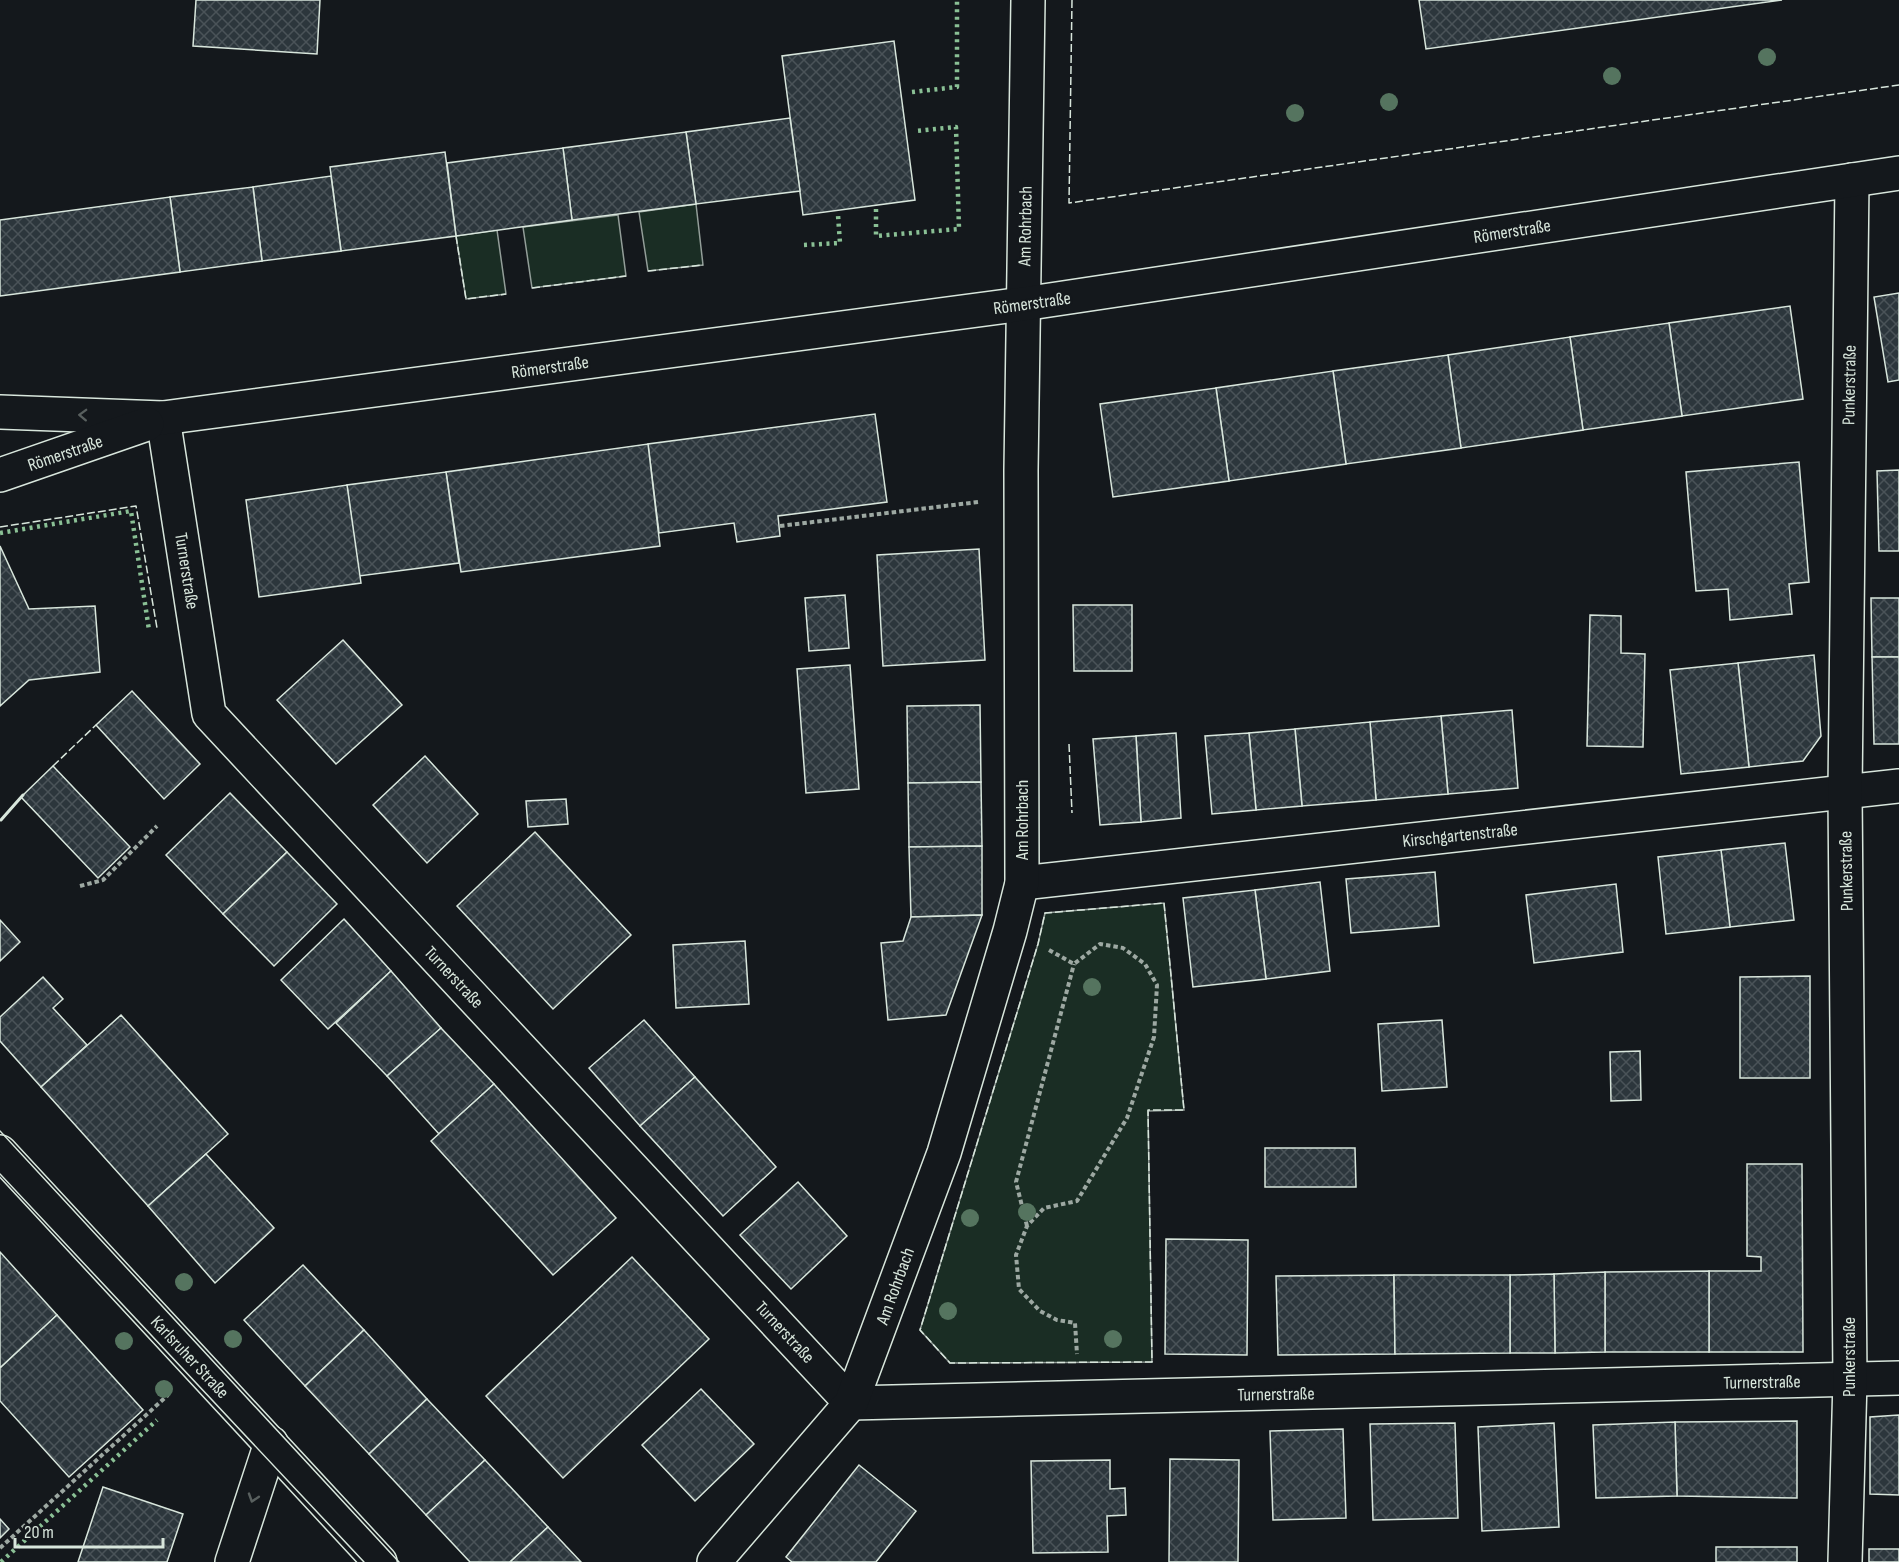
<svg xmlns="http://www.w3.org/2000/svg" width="1899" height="1562" viewBox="0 0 1899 1562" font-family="'Sofia Sans Condensed',sans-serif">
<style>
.green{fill:#1a2d24;stroke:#939e99;stroke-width:1.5}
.building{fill:url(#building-cross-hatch);stroke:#d8e6dc;stroke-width:1.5}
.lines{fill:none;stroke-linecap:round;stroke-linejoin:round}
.minor-casing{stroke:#d8e6dc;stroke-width:36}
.secondary-casing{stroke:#d8e6dc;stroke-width:36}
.primary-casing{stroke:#d8e6dc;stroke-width:36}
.path{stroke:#9da8a2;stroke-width:4;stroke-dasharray:4.5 3;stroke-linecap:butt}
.minor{stroke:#14181c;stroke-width:33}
.secondary{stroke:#14181c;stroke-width:33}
.primary{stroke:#14181c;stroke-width:33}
.tram{stroke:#d8e6dc;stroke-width:1.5}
.hedge{stroke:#8ac095;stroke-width:4.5;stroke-dasharray:3 4.5;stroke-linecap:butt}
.fence{stroke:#d8e6dc;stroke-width:1.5;stroke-dasharray:8 3;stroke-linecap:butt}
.wall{stroke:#d8e6dc;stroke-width:3}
.tree{fill:#55745f}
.oneway{stroke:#59605f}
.labels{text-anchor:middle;stroke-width:4.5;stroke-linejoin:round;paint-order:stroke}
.street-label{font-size:18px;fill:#d8e6dc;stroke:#14181c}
</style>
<defs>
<pattern id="building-cross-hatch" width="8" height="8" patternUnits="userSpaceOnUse" patternTransform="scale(1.5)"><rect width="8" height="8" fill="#2c363c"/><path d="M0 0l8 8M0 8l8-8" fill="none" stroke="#4a5358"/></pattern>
</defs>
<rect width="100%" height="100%" fill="#14181c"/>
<g class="green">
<polygon points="696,204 703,265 648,271 639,212"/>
<polygon points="618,215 626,276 532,288 523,227"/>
<polygon points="497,230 506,294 466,299 456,236"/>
<polygon points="1164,903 1184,1110 1148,1111 1152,1362 950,1363 920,1330 1038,944 1045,913"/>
</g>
<g class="building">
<polygon points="196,0 320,0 317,54 193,46"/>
<polygon points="1419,0 1782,0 1426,49"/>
<polygon points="894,41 915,200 803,215 782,56"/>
<polygon points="790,118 800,191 696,204 686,132"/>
<polygon points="686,132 696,204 572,220 563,148"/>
<polygon points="563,148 572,220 456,236 447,163"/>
<polygon points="445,152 456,236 341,251 330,167"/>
<polygon points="331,176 341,251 262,261 253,187"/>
<polygon points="253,187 262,261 180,272 170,197"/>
<polygon points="170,197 180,272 0,296 0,220"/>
<polygon points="1899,293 1899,380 1888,382 1874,297"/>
<polygon points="1790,306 1803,399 1682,416 1669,323"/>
<polygon points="1669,323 1682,416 1583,430 1570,337"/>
<polygon points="1570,337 1583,430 1461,448 1448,355"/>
<polygon points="1448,355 1461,448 1346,464 1333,371"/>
<polygon points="1333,371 1346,464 1229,481 1216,388"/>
<polygon points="1216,388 1229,481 1113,497 1100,404"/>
<polygon points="875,414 887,502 778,516 780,536 737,542 734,523 659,533 648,444"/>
<polygon points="648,444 660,546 461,572 446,472"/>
<polygon points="1799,462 1809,582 1789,584 1792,614 1730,620 1728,589 1696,591 1686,472"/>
<polygon points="1899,470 1899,551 1879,551 1877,471"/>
<polygon points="446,472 459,563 359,576 347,485"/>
<polygon points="347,485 361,583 259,597 246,500"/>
<polygon points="0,546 29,609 95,606 100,672 29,680 0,706"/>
<polygon points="979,549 985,660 883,666 877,555"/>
<polygon points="845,595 849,648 809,651 805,598"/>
<polygon points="1871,598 1899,598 1899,657 1872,657"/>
<polygon points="1073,605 1132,605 1132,671 1074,671"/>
<polygon points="1590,615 1621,616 1621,653 1645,654 1643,747 1587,746"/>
<polygon points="343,640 402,705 336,764 277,700"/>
<polygon points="1814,655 1821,736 1803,761 1749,767 1738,663"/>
<polygon points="1872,657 1899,657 1899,744 1874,744"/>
<polygon points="1738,663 1749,767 1681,774 1670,670"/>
<polygon points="850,665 859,789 806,793 797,669"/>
<polygon points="132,691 200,764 164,799 96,725"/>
<polygon points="980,705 981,782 908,783 907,706"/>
<polygon points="1512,710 1518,788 1448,794 1441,716"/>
<polygon points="1441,716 1448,794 1376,800 1370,722"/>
<polygon points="1370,722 1376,800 1302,806 1295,729"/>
<polygon points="1295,729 1302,806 1256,810 1249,733"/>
<polygon points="1176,733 1181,818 1141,822 1136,736"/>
<polygon points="1249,733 1256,810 1212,814 1205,736"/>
<polygon points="1136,736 1141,822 1100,825 1093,739"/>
<polygon points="425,756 478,814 427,863 373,805"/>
<polygon points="53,766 130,847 98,878 21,797"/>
<polygon points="981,782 982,846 909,847 908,783"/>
<polygon points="230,793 287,852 223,914 166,855"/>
<polygon points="566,799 568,824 528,827 526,801"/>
<polygon points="535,832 631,935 553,1009 457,906"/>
<polygon points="1785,843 1794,920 1730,927 1721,850"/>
<polygon points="982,846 982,915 911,917 909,847"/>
<polygon points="1721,850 1730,927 1666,934 1658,857"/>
<polygon points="287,852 337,904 274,966 223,914"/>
<polygon points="1435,872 1439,926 1351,933 1346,879"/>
<polygon points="1320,882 1330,971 1266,979 1255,890"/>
<polygon points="1616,884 1623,952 1534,963 1526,895"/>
<polygon points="1255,890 1266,979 1193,987 1183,898"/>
<polygon points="982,915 946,1015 888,1020 881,943 903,941 911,917"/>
<polygon points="344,919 391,971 328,1029 281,980"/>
<polygon points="0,920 20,942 0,961"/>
<polygon points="745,941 749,1004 676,1008 673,945"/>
<polygon points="391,971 441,1028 387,1076 336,1023"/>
<polygon points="1810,976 1810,1078 1740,1078 1740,977"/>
<polygon points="43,977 63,999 53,1008 87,1045 41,1087 0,1041 0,1017"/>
<polygon points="121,1015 228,1134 148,1206 41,1087"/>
<polygon points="644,1020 695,1077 640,1126 589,1068"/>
<polygon points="1442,1020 1447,1087 1382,1091 1378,1024"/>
<polygon points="441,1028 494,1084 439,1134 387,1076"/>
<polygon points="1640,1051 1641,1100 1611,1101 1610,1052"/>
<polygon points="695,1077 776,1167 723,1216 640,1126"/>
<polygon points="494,1084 616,1218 553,1275 431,1141"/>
<polygon points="1265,1148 1355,1148 1356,1187 1265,1187"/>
<polygon points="206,1154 274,1228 215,1283 148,1206"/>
<polygon points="1747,1164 1802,1164 1803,1352 1709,1352 1709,1271 1761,1271 1761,1257 1747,1256"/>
<polygon points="798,1182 847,1236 791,1289 740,1235"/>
<polygon points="1166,1239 1248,1240 1247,1355 1165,1354"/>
<polygon points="0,1252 57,1315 0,1368"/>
<polygon points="632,1257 709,1339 563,1478 486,1396"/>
<polygon points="303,1265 364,1330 305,1386 244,1320"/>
<polygon points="1709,1271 1709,1352 1605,1352 1605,1272"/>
<polygon points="1605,1272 1605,1352 1555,1353 1554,1274"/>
<polygon points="1554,1274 1555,1353 1510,1353 1510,1275"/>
<polygon points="1394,1275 1395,1354 1278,1355 1276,1276"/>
<polygon points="1394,1275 1510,1275 1510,1353 1395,1354"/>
<polygon points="57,1315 143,1410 69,1477 0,1401 0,1368"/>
<polygon points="364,1330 427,1399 369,1454 305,1386"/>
<polygon points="701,1389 754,1444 695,1501 642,1445"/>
<polygon points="427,1399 485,1460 426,1515 369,1454"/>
<polygon points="1899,1415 1899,1495 1870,1494 1870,1417"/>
<polygon points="1797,1421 1797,1498 1677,1496 1675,1422"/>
<polygon points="1675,1422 1677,1496 1596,1498 1593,1425"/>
<polygon points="1455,1423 1458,1518 1373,1520 1370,1424"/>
<polygon points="1554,1423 1559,1527 1482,1531 1478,1427"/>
<polygon points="1343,1429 1346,1518 1273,1520 1270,1431"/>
<polygon points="1170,1459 1239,1460 1238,1562 1169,1562"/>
<polygon points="485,1460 548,1527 510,1562 470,1562 426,1515"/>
<polygon points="1110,1460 1110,1489 1125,1488 1126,1515 1107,1516 1108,1552 1033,1553 1031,1461"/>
<polygon points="859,1465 916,1511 876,1562 792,1562 786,1557"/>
<polygon points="103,1487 183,1514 167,1562 78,1562"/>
<polygon points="0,1519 9,1529 0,1538"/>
<polygon points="548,1527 581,1562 510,1562"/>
<rect x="1716" y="1547" width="81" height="15"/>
<rect x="1869" y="1549" width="30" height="13"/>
</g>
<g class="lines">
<defs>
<g id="minor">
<polyline points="163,418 209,714 851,1403 1899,1378"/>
<polyline points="1022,883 1899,786"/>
<polyline points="232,1562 271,1443"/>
<polyline points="714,1562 851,1403 944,1153 1010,931 1022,883 1021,470 1028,0"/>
<polyline points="1845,1562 1850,1380 1845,792 1852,180"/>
</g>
<polyline id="secondary" points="0,1152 380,1562"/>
<g id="primary">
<polyline points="0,412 163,418 1023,304 1899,173"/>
<polyline points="0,475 147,424"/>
</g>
</defs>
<use href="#minor" class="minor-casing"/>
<use href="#secondary" class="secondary-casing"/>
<use href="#primary" class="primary-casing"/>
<g class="path">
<polyline points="780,526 978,502"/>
<polyline points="80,886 103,880 157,826"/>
<polyline points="1049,950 1074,964 1100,944 1123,948 1145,964 1157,985 1154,1037 1127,1118 1077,1201 1044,1208 1027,1226 1016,1255 1019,1289 1040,1311 1057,1320 1075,1323 1077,1354"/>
<polyline points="1027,1226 1016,1182 1074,964"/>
<polyline points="0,1548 168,1395"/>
</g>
<use href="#minor" class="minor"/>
<use href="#secondary" class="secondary"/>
<use href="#primary" class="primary"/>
<g class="tram">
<polyline points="0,1131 399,1562"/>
<polyline points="0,1174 364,1562"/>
</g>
<g class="hedge">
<polyline points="912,92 957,87 957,0"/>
<polyline points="876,209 876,236 959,229 956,127 916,131"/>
<polyline points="804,245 840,243 838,215"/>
<polyline points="0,533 131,511 149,630"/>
<polyline points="1,1562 157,1420"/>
</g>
<g class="fence">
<polyline points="1072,0 1069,203 1899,85"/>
<polyline points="456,236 466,299 506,294"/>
<polyline points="648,271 703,265"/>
<polyline points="532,288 626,276"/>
<polyline points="0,527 136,506 157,628"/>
<polyline points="1069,744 1072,813"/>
<polyline points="53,766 96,725"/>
<polygon points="1164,903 1184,1110 1148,1110 1152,1362 950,1363 920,1330 1038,944 1045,913"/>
</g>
<polyline class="wall" points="1,820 23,795"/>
</g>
<g class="tree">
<circle cx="1767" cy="57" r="9"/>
<circle cx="1612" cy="76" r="9"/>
<circle cx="1389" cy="102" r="9"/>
<circle cx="1295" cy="113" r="9"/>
<circle cx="1092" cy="987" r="9"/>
<circle cx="1027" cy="1212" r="9"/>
<circle cx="970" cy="1218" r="9"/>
<circle cx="184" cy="1282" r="9"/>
<circle cx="948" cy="1311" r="9"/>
<circle cx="233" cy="1339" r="9"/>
<circle cx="1113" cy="1339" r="9"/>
<circle cx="124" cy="1341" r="9"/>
<circle cx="164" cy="1389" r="9"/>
</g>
<defs><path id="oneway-chevron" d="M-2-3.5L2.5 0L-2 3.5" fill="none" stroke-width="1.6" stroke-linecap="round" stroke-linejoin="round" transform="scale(1.5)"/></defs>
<g class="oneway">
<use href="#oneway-chevron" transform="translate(83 415) rotate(-178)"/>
<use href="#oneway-chevron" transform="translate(253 1498) rotate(108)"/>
</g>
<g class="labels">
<g class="street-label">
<text transform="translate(1025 226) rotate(-89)" y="6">Am Rohrbach</text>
<text transform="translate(1512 231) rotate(-9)" y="6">Römerstraße</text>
<text transform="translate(1032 303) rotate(-8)" y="6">Römerstraße</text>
<text transform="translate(550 367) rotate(-8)" y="6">Römerstraße</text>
<text transform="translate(1849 385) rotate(-89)" y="6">Punkerstraße</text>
<text transform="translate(65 453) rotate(-19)" y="6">Römerstraße</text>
<text transform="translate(187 571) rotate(81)" y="6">Turnerstraße</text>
<text transform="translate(1022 820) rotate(-90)" y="6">Am Rohrbach</text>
<text transform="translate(1460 835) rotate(-6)" y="6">Kirschgartenstraße</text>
<text transform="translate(1846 871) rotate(-91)" y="6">Punkerstraße</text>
<text transform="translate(454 977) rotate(47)" y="6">Turnerstraße</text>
<text transform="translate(895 1286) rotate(-70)" y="6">Am Rohrbach</text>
<text transform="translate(785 1332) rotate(47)" y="6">Turnerstraße</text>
<text transform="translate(190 1357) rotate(47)" y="6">Karlsruher Straße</text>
<text transform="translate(1849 1357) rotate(-90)" y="6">Punkerstraße</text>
<text transform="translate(1762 1382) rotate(-1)" y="6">Turnerstraße</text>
<text transform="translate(1276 1394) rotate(-1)" y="6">Turnerstraße</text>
</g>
</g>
<path d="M15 1538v9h148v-9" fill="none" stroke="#d8e6dc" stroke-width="3"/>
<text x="24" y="1538" font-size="18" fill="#d8e6dc" stroke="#14181c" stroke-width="4.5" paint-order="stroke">20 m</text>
</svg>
